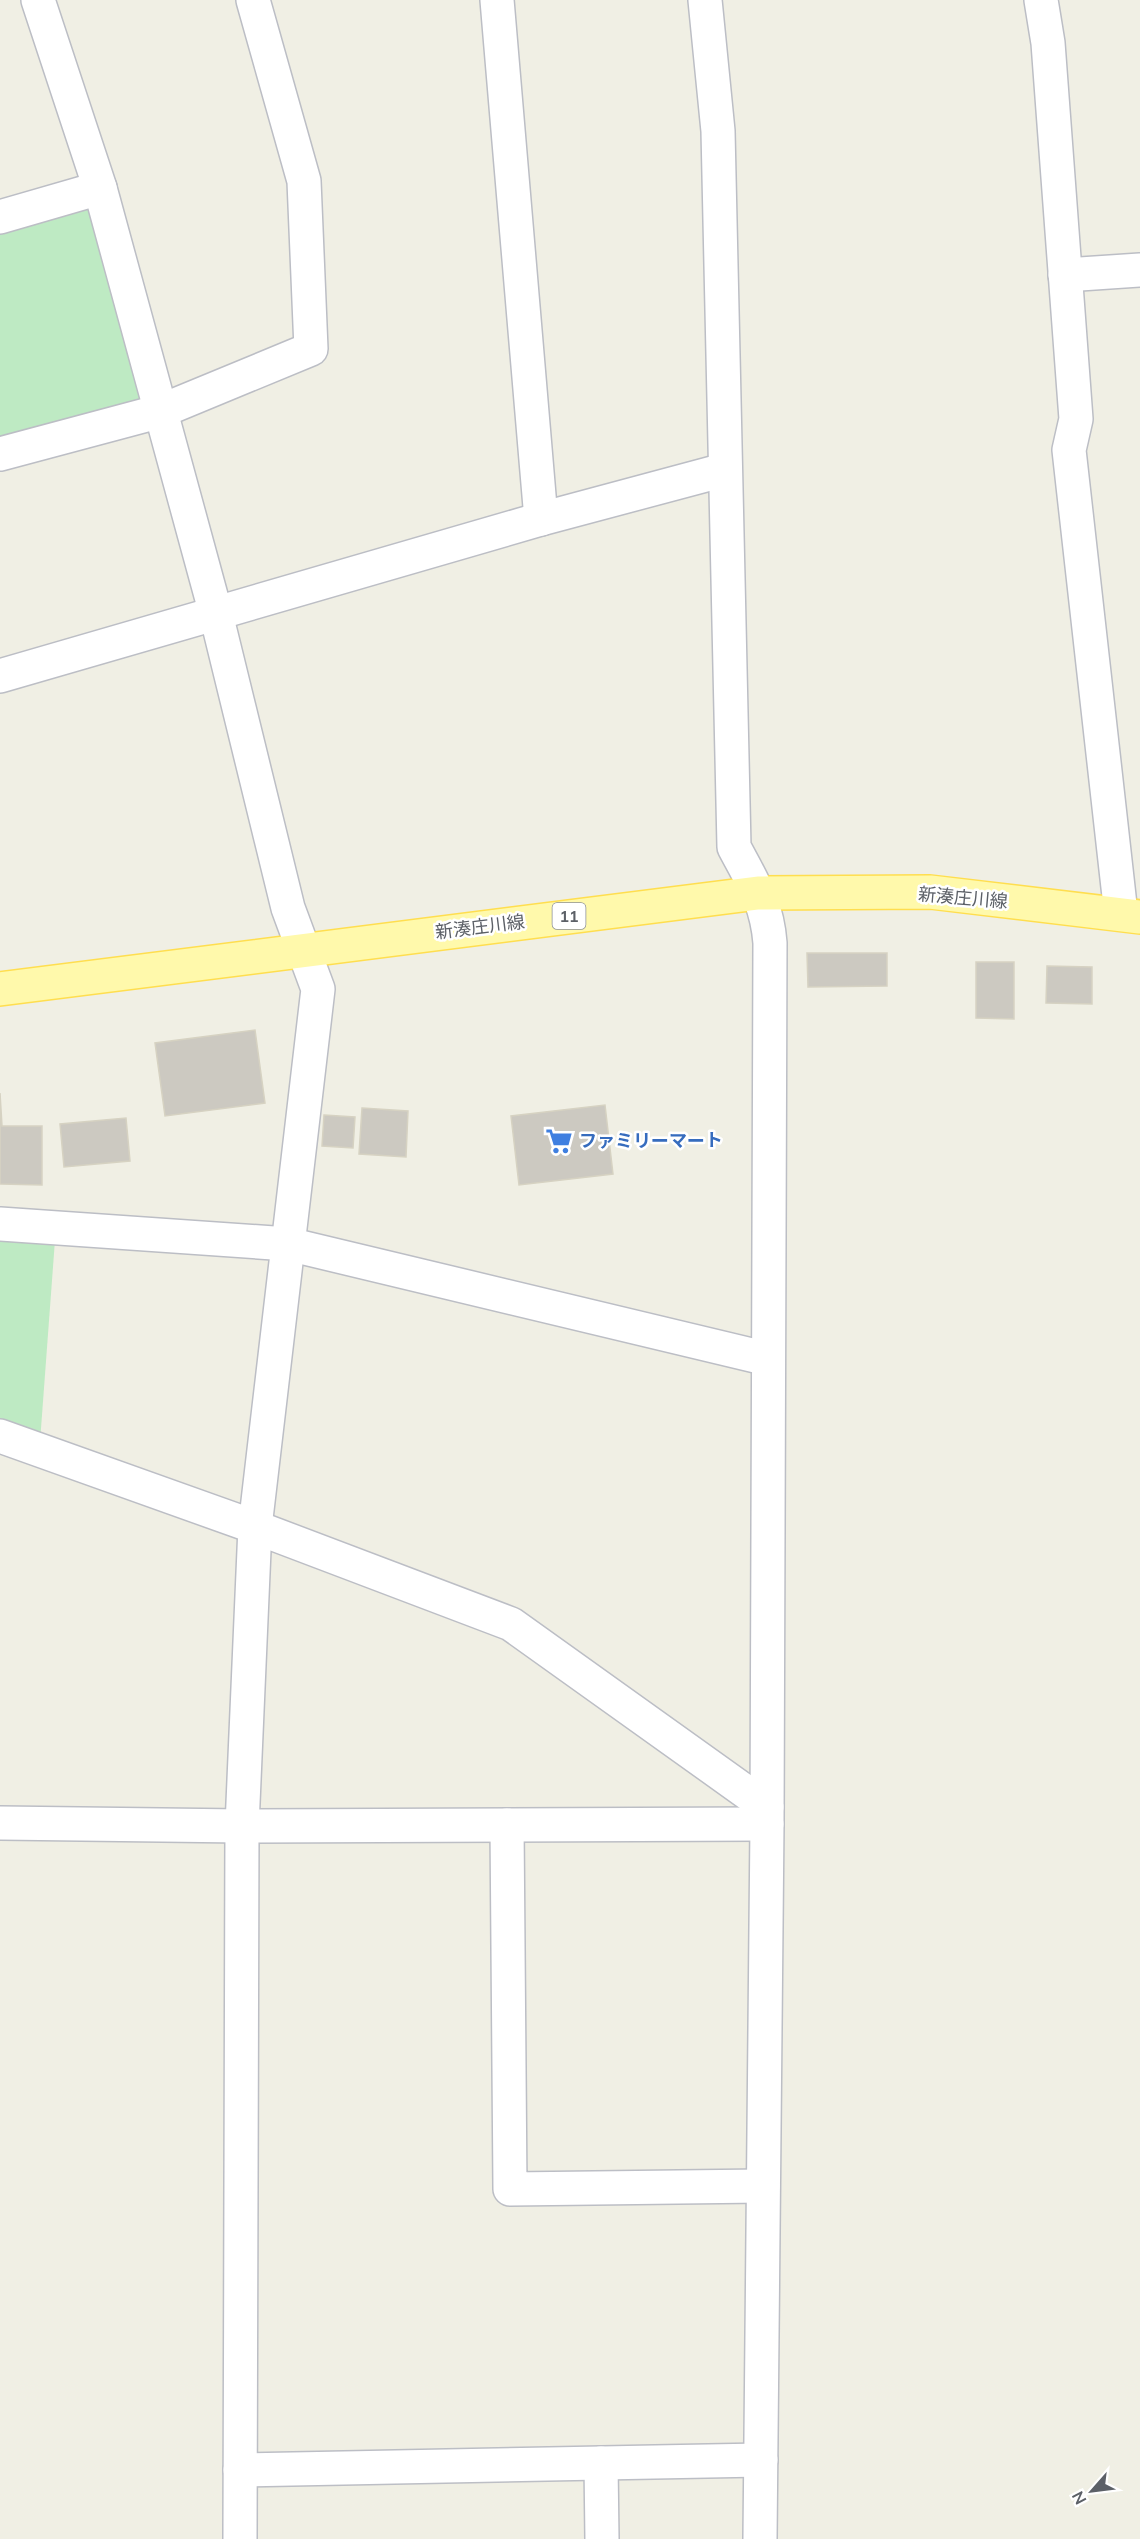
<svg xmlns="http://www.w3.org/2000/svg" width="1140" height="2539" viewBox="0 0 1140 2539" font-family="Mulish,'Noto Sans JP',sans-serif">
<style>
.green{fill:#beeac3}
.building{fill:#ccc9c1;stroke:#d6d2c2;stroke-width:1.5}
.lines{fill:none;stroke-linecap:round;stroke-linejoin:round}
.minor-casing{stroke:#bcbec5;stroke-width:36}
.major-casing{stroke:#ffde4f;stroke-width:36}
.minor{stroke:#fff;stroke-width:33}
.major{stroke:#fff9ab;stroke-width:33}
.labels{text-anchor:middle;stroke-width:5;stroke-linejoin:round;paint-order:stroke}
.shield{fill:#fff;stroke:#8d9095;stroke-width:1.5}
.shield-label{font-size:16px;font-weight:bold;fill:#5c6067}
.street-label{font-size:18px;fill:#5c6067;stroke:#fff}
.shop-label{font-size:18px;font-weight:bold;fill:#366cbe;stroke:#fff;text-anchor:start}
</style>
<rect width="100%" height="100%" fill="#f0efe4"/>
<g class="green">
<polygon points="94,198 150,404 0,445 0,226"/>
<polygon points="0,1232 55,1240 40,1442 0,1427"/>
</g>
<g class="building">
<polygon points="807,953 887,953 887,986 808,987"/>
<polygon points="976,962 1014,962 1014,1019 976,1018"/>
<polygon points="1047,966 1092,967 1092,1004 1046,1003"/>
<polygon points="255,1030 265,1103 165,1116 155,1043"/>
<polygon points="0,1093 2,1126 42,1126 42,1185 0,1184"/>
<polygon points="605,1105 613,1174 519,1185 511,1116"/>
<polygon points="362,1108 408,1111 406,1157 359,1154"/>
<polygon points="324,1115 355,1117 353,1148 322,1146"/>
<polygon points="126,1118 130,1161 64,1167 60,1124"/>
</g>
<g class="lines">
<defs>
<g id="minor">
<polyline points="38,0 100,188 216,614 288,908 318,989 255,1527 242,1826 240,2539"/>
<polyline points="497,0 541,519"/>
<path d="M 705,0 L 718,131 L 734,847 C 752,881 767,903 770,943 L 767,1824 L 760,2539"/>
<polyline points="1041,0 1048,43 1076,419 1069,450 1121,914"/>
<polyline points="0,217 100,188"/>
<polyline points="1065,275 1140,270"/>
<polyline points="0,454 161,411 311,349 304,181 253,0"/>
<polyline points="0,676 541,519 724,470"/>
<polyline points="0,1224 288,1244 768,1359"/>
<polyline points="0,1436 255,1527 511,1624 767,1807"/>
<polyline points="0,1823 242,1826 767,1824"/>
<polyline points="507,1825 510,2189 763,2186"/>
<polyline points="601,2463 602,2539"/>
<polyline points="240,2470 761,2460"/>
</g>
<polyline id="major" points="0,989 758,893 930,892 1140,917"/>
</defs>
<use href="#minor" class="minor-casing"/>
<use href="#major" class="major-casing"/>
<use href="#minor" class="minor"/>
<use href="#major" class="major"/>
</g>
<defs>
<symbol id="supermarket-bare" viewBox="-9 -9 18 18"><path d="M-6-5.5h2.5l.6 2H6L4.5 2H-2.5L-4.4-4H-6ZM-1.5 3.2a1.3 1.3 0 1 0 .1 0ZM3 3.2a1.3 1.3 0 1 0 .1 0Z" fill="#3f7fe0" stroke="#fff" stroke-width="2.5" paint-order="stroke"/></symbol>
</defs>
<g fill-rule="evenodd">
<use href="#supermarket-bare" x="540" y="1122" width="38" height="38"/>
</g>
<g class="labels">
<rect class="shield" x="552.5" y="903" width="33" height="26" rx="4.5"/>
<g class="shield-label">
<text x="569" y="922">11</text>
</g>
<g class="street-label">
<text transform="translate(963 898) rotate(5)" y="6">新湊庄川線</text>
<text transform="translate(480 927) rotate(-7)" y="6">新湊庄川線</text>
</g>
<g class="shop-label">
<text x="579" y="1147">ファミリーマート</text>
</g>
</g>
<g transform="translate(1092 2491) rotate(242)" stroke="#ffffff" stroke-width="4.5" paint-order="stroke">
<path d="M0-4.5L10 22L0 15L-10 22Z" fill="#5c6067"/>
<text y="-9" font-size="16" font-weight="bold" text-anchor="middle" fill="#5c6067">N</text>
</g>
</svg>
